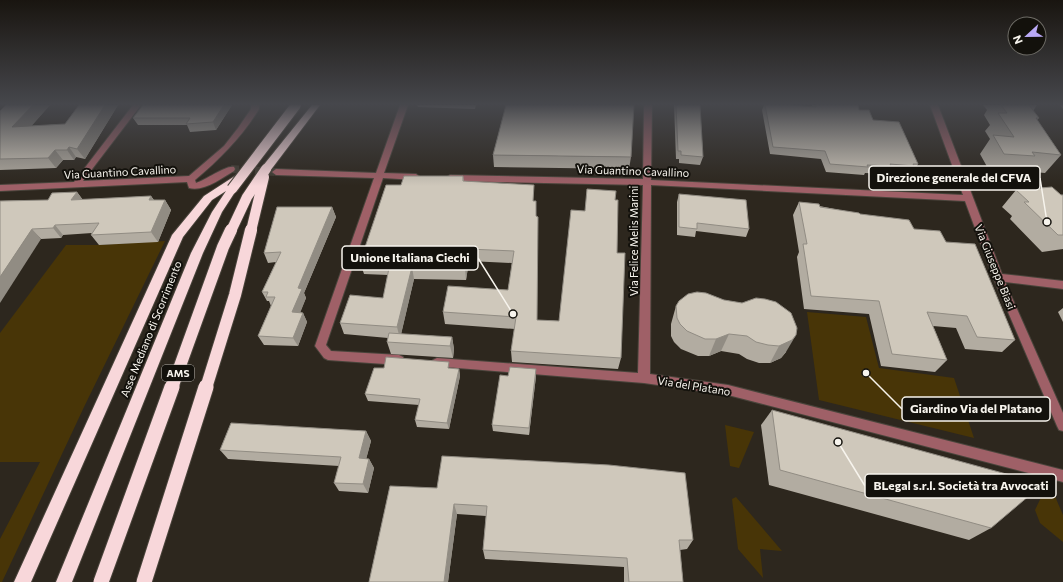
<svg xmlns="http://www.w3.org/2000/svg" width="1063" height="582" viewBox="0 0 1063 582" font-family="Commissioner,sans-serif">
<style>
.green{fill:#483507}
.lines{fill:none;stroke-linecap:round;stroke-linejoin:round}
.street-tunnel{stroke:#413c33;stroke-width:8;stroke-dasharray:8 4;stroke-linecap:butt}
.street-casing{stroke:#49443b;stroke-width:2}
.highway-casing{stroke:#49443b;stroke-width:2}
.street{fill:#9f6067;fill-rule:evenodd}
.highway{fill:#f8d7da;fill-rule:evenodd}
.highway-bridge-far2-casing{stroke:#49443b;stroke-width:12;stroke-linecap:butt}
.highway-bridge-far1-casing{stroke:#49443b;stroke-width:14;stroke-linecap:butt}
.highway-bridge-casing{stroke:#49443b;stroke-width:17;stroke-linecap:butt}
.highway-bridge-far2{stroke:#f8d7da;stroke-width:10}
.highway-bridge-far1{stroke:#f8d7da;stroke-width:12}
.highway-bridge{stroke:#f8d7da;stroke-width:15}
.wall{fill:#b2aca1}
.shaded-wall{fill:#918c83}
.building{fill:#cfc8bb;stroke:#918c83}
.labels{text-anchor:middle;stroke-width:4;stroke-linejoin:round;paint-order:stroke}
.shield{fill:#13110c;stroke:#b3b0aa;stroke-width:1}
.shield-label{font-size:10px;font-weight:bold;fill:#f7f4ed}
.street-label{font-size:11px;fill:#f7f4ed;stroke:#13110c}
.leader{fill:none;stroke:#f7f4ed;stroke-width:1.5}
.callout-dot{fill:#f7f4ed;stroke:#13110c;stroke-width:1.5}
.callout{fill:#13110c;stroke:#f7f4ed;stroke-width:1.5}
.callout-label{font-size:12px;text-anchor:middle;font-weight:bold;fill:#f7f4ed}
</style>
<rect width="100%" height="100%" fill="#2d271e"/>
<g class="green">
<polygon points="165,241 84,407 2,582 0,582 0,539 40,462 0,462 0,333 66,245 99,245"/>
<polygon points="807,312 866,317 879,368 954,378 974,438 819,400"/>
<polygon points="725,425 754,432 739,468 730,466"/>
<polygon points="1047,485 1051,487 1063,515 1063,542 1040,523 1035,510"/>
<polygon points="736,497 782,551 760,549 763,578 738,549 732,499"/>
</g>
<g class="lines">
<polyline class="street-tunnel" points="231,169 276,172"/>
<defs>
<g id="street">
<path d="M 133,105 L 141,105 L 83,181 L 189,176 L 224,146 L 238,128 L 251,109 L 251,105 L 259,105 L 259,109 C 242,137 220,159 195,180 L 196,183 C 206,180 226,165 234,167 L 235,169 L 234,171 C 222,178 204,192 189,188 L 187,182 L 0,191 L 0,185 L 74,182 Z"/>
<polygon points="400,105 408,105 384,173 416,174 420,177 416,180 383,178 326,345 331,351 399,355 403,357 404,360 403,363 399,365 328,360 324,358 315,346 374,178 276,175 272,172 276,169 376,173"/>
<polygon points="644,105 652,105 651,180 963,195 930,105 938,105 1002,274 1063,281 1063,289 1005,282 1063,413 1063,431 1059,430 1057,426 993,277 965,201 651,185 650,374 728,385 1063,470 1063,482 728,395 644,383 433,366 431,363 433,360 437,358 638,373 643,185 450,181 446,178 450,175 643,179"/>
</g>
<g id="highway">
<polygon points="312,105 320,105 270,171 262,171 261,169 262,167"/>
<polygon points="244,170 249,173 233,186 237,189 222,212 203,253 72,582 56,582 191,253 212,212 226,191 212,200 183,237 31,582 14,582 172,235 204,196"/>
</g>
</defs>
<use href="#street" class="street-casing"/>
<use href="#highway" class="highway-casing"/>
<use href="#street" class="street"/>
<use href="#highway" class="highway"/>
<defs>
<g id="highway-bridge-far2">
<polyline points="232,189 296,105"/>
<polyline points="231,231 247,197 266,169"/>
<polyline points="251,231 264,177"/>
</g>
<g id="highway-bridge-far1">
<polyline points="172,388 223,247 231,230"/>
<polyline points="206,388 235,295 251,230"/>
</g>
<g id="highway-bridge">
<polyline points="101,582 172,387"/>
<polyline points="144,582 206,387"/>
</g>
</defs>
<use href="#highway-bridge-far2" class="highway-bridge-far2-casing"/>
<use href="#highway-bridge-far1" class="highway-bridge-far1-casing"/>
<use href="#highway-bridge" class="highway-bridge-casing"/>
<use href="#highway-bridge-far2" class="highway-bridge-far2"/>
<use href="#highway-bridge-far1" class="highway-bridge-far1"/>
<use href="#highway-bridge" class="highway-bridge"/>
</g>
<g class="wall">
<polygon points="6,105 50,105 31,126 65,124 79,105 118,105 85,159 76,157 74,160 63,160 56,168 0,170 0,111"/>
<polygon points="143,105 232,105 216,130 190,132 187,125 138,125 133,118"/>
<polygon points="417,105 476,105 475,109 418,107"/>
<polygon points="674,105 700,105 703,157 700,165 679,163 679,159 676,159"/>
<polygon points="764,105 812,106 812,105 858,105 859,110 873,120 918,164 913,172 910,172 909,174 888,172 887,174 865,173 864,175 826,172 821,159 770,154 762,110"/>
<polygon points="983,105 1037,105 1033,111 1039,118 1037,120 1061,155 1045,173 1023,171 1020,175 990,172 980,154 990,139 985,131 990,125 984,115 987,110"/>
<polygon points="1060,105 1063,105 1063,109"/>
<polygon points="493,155 631,157 629,169 494,167"/>
<polygon points="463,176 464,181 534,201 537,320 559,321 585,211 615,200 617,253 621,358 618,369 512,362 511,351 515,329 445,324 443,312 508,290 512,263 469,261 466,280 414,279 401,334 452,337 454,349 453,358 391,354 387,342 388,338 344,334 340,323 383,298 388,275 364,274 360,262 401,185"/>
<polygon points="1016,190 1063,195 1063,249 1042,252 1010,219 1012,216 1002,207"/>
<polygon points="77,192 83,200 151,196 154,200 165,200 171,210 158,242 99,245 91,235 92,233 63,235 61,238 41,239 0,201 48,200"/>
<polygon points="679,194 749,229 746,237 696,231 695,237 677,235 677,202"/>
<polygon points="799,202 860,214 914,229 946,242 1015,340 1002,352 965,349 956,328 933,326 947,360 935,372 881,366 869,314 804,309 797,257 799,252 793,215"/>
<polygon points="332,207 336,217 304,293 306,298 300,312 303,313 307,322 298,346 264,345 258,336 271,306 269,301 267,301 262,292 276,262 268,263 264,253"/>
<polygon points="724,300 742,303 786,352 781,358 770,363 759,363 747,359 739,354 721,351 709,356 698,356 681,349 674,342 671,336 671,324 676,306"/>
<polygon points="1063,308 1063,322 1058,312"/>
<polygon points="384,368 450,368 459,369 460,376 449,429 417,427 415,420 419,405 368,401 365,394"/>
<polygon points="508,376 536,376 529,435 493,431 492,425"/>
<polygon points="772,410 991,528 969,540 769,485 761,425"/>
<polygon points="366,431 371,441 366,459 369,459 374,468 368,493 339,491 334,483 339,466 228,459 220,450"/>
<polygon points="390,486 693,540 687,549 680,550 683,582 624,582 624,567 485,559 483,550 486,516 457,514 448,582 369,582"/>
</g>
<g class="shaded-wall">
<polygon points="33,105 50,105 21,138 12,127"/>
<polygon points="105,105 118,105 85,159 77,149"/>
<polygon points="224,105 232,105 216,130 213,122"/>
<polygon points="69,147 76,157 74,160 67,150"/>
<polygon points="55,150 63,160 56,168 48,158"/>
<polygon points="77,192 84,202 71,200"/>
<polygon points="151,196 157,206 149,200"/>
<polygon points="165,200 171,210 158,242 151,232"/>
<polygon points="332,207 336,217 304,293 306,298 297,321 292,312 298,288"/>
<polygon points="55,225 63,235 61,238 53,228"/>
<polygon points="32,229 41,239 0,303 0,277"/>
<polygon points="468,249 469,261 466,280 465,268"/>
<polygon points="412,267 414,279 400,339 397,327"/>
<polygon points="303,313 307,322 298,346 293,338"/>
<polygon points="729,334 721,351 709,356 716,339"/>
<polygon points="796,335 786,352 781,358 770,363 779,346"/>
<polygon points="452,337 454,349 453,358 450,346"/>
<polygon points="459,369 460,376 449,429 447,423"/>
<polygon points="536,369 536,376 529,435 529,428"/>
<polygon points="366,431 371,441 364,467 359,458"/>
<polygon points="369,459 374,468 368,493 363,484"/>
<polygon points="454,504 457,514 448,582 444,582"/>
</g>
<g class="building">
<polygon points="6,105 33,105 12,127 65,124 79,105 105,105 77,149 69,147 67,150 55,150 48,158 0,159 0,111"/>
<polygon points="143,105 224,105 213,122 186,124 190,118 133,118"/>
<polygon points="506,105 634,105 631,157 493,155"/>
<polygon points="676,105 700,105 703,157 681,155 681,151 678,151"/>
<polygon points="765,105 790,105 816,107 816,105 858,105 859,110 869,110 873,120 899,122 918,164 913,164 914,166 890,164 891,166 867,165 868,167 830,164 825,151 773,147"/>
<polygon points="1001,105 1029,105 1039,118 1036,118 1061,155 1032,152 1035,156 1004,154 993,135 1014,137 998,113 1007,113"/>
<polygon points="404,176 463,176 463,181 534,185 533,201 536,201 536,216 538,217 537,320 559,321 571,210 585,211 587,189 616,191 615,200 618,200 617,253 625,253 621,358 511,351 516,317 443,312 448,286 508,290 514,251 468,249 465,268 412,267 397,327 340,323 350,295 383,298 390,263 360,262 386,185 401,185"/>
<polygon points="1052,187 1061,195 1063,195 1063,235 1058,235 1024,202 1029,202 1016,190"/>
<polygon points="77,192 71,200 151,196 149,200 165,200 151,232 91,235 99,223 55,225 53,228 32,229 0,277 0,201 48,200 52,193"/>
<polygon points="679,194 746,200 749,229 697,223 697,229 679,227"/>
<polygon points="799,202 819,204 820,207 859,213 860,214 909,220 914,229 940,231 946,242 975,244 1015,340 977,337 967,316 927,312 947,360 892,354 879,301 811,296 803,244 807,244"/>
<polygon points="277,207 332,207 298,288 302,289 292,312 303,313 293,338 258,336 275,297 266,297 268,292 262,292 281,252 264,253"/>
<polygon points="697,292 706,293 724,300 742,303 756,298 765,299 776,302 791,313 797,328 796,335 792,340 779,346 768,345 756,342 747,336 729,334 716,339 705,339 687,331 680,324 677,318 676,306 679,301 688,294"/>
<polygon points="389,333 452,337 450,346 387,342"/>
<polygon points="386,357 449,362 448,368 459,369 447,423 415,420 420,399 365,394 374,368 384,368"/>
<polygon points="510,367 536,369 529,428 492,425 500,375 508,376"/>
<polygon points="772,410 1043,484 991,528 780,470"/>
<polygon points="231,423 366,431 359,458 369,459 363,484 334,483 341,457 220,450"/>
<polygon points="442,456 609,465 685,473 693,540 679,540 683,582 629,582 627,558 483,550 487,506 454,504 444,582 369,582 390,486 437,488"/>
</g>
<linearGradient id="sky" x2="0" y2="1"><stop stop-color="#191510"/><stop offset="0.56" stop-color="#46474c"/><stop offset="1" stop-color="#46474c" stop-opacity="0"/></linearGradient>
<rect width="1063" height="186" fill="url(#sky)"/>
<g class="labels">
<rect class="shield" x="162" y="365" width="32" height="16" rx="3"/>
<g class="shield-label">
<text x="178" y="377">AMS</text>
</g>
<g class="street-label">
<text transform="translate(633 171) rotate(2)" y="4">Via Guantino Cavallino</text>
<text transform="translate(120 172) rotate(-3)" y="4">Via Guantino Cavallino</text>
<text transform="translate(634 241) rotate(-90)" y="4">Via Felice Melis Marini</text>
<text transform="translate(995 267) rotate(68)" y="4">Via Giuseppe Biasi</text>
<text transform="translate(151 329) rotate(-68)" y="4">Asse Mediano di Scorrimento</text>
<text transform="translate(694 386) rotate(9)" y="4">Via del Platano</text>
</g>
</g>
<path class="leader" d="M1047 222L1040 178M513 314L478 258M866 373L902 409M838 442L865 486"/>
<g class="callout-dot">
<circle cx="1047" cy="222" r="4"/>
<circle cx="513" cy="314" r="4"/>
<circle cx="866" cy="373" r="4"/>
<circle cx="838" cy="442" r="4"/>
</g>
<g class="callout">
<rect x="869" y="166" width="171" height="24" rx="4"/>
<rect x="342" y="246" width="136" height="24" rx="4"/>
<rect x="902" y="397" width="148" height="24" rx="4"/>
<rect x="865" y="474" width="191" height="24" rx="4"/>
</g>
<g class="callout-label">
<text x="954" y="182">Direzione generale del CFVA</text>
<text x="410" y="262">Unione Italiana Ciechi</text>
<text x="976" y="413">Giardino Via del Platano</text>
<text x="961" y="490">BLegal s.r.l. Società tra Avvocati</text>
</g>
<g transform="translate(1027 36) rotate(248)"><circle r="19" fill="#13110c" stroke="#6e6c66"/>
<path d="M0-3L7 15L0 10L-7 15Z" fill="#baaaf6"/>
<text y="-6" font-size="11" font-weight="bold" text-anchor="middle" fill="#f7f4ed">N</text>
</g>
</svg>
